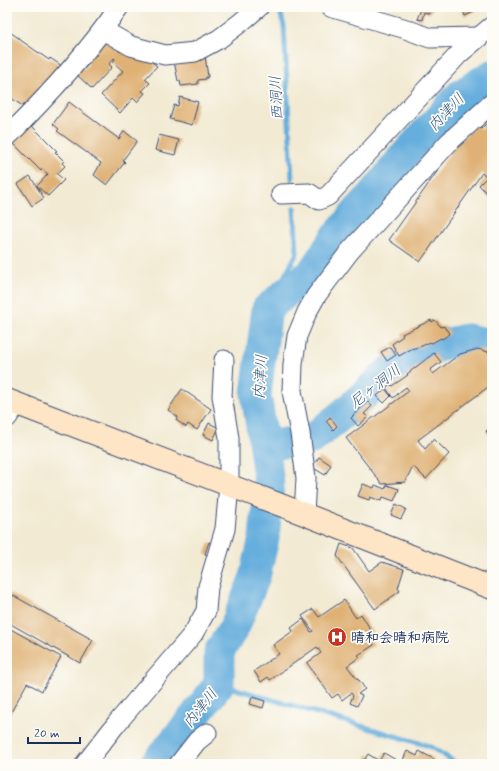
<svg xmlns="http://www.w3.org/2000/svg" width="499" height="771" viewBox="0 0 499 771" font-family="Mynerve,'Klee One',sans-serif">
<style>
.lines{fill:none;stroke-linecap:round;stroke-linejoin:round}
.stream{stroke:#66aedd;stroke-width:5}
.river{stroke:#66aedd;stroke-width:31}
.building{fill:#dfb175}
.street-casing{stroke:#3b4b70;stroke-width:21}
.secondary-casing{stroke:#3b4b70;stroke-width:24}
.street{stroke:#fff;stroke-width:19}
.secondary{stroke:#fde5c5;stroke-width:22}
.labels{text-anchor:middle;stroke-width:3.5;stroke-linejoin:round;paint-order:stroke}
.poi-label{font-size:14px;font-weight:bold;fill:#1b2f5e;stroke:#fdfcf7;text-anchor:start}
.water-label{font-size:15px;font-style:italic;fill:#355b8a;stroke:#fdfcf7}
</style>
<rect width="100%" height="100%" fill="#fdfcf7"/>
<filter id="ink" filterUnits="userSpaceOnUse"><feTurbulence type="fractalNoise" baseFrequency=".025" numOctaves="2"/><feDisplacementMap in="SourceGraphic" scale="8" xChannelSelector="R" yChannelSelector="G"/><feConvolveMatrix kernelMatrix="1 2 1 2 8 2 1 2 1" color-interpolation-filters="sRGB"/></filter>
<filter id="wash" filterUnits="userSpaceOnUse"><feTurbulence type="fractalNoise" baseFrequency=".012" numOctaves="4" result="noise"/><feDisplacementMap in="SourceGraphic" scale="16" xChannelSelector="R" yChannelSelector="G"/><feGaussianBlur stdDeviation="0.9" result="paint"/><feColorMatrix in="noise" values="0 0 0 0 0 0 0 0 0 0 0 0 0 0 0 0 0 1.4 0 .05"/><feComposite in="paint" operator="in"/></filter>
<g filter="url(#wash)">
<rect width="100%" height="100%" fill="#f2ead3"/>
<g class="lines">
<g class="stream">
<polyline points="281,15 284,26 292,179"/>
<polyline points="267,309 297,253 294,208"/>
<polyline points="219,684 429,746 458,764"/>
</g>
<g class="river">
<polyline points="264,446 312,439 351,407 391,370 444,344 467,339 492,344"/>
<polyline points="155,764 190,722 219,684 219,652 235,626 255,577 264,538 269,484 264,446 256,394 267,309 300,281 310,275 335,238 361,207 373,195 399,162 460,95 492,75"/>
</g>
</g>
<g id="blocks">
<g class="building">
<polygon points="422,7 433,7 430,14 424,12 422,20 417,19"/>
<polygon points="472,7 474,7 476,11 465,16 463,11"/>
<polygon points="7,30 20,39 19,39 49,60 50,58 62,66 28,110 7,95"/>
<polygon points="105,38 120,52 125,47 148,59 157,66 145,79 150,83 142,91 145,93 137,102 133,98 120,113 101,95 123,71 113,62 115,59 114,58 109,64 112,67 92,89 75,73 81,66 84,69 89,63 86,60 92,52 96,55 97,55 93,52"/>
<polygon points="205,56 208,77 206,77 206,79 198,80 198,84 181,86 180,81 178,81 174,61"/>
<polygon points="180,97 198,102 192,125 170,119 174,105 178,106"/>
<polygon points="69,102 119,139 124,131 137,141 123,160 125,162 107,185 94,175 101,163 57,131 59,129 53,124"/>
<polygon points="492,118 492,199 479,185 487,177 482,173 420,262 389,240 455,146 477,124 481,129"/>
<polygon points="30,124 57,151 55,152 64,161 62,163 65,166 57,174 64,180 48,196 37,186 48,174 42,169 41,171 12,142"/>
<polygon points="159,135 179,140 175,155 155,150"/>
<polygon points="30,176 44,198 32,206 18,184"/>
<polygon points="431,320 432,322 435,320 441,327 444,326 446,330 448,330 450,334 442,339 441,338 432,343 430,342 422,346 411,349 399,356 392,344 403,336 402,334"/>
<polygon points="390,347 396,355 387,361 381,352"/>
<polygon points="478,349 492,353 492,384 418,440 425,449 434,439 449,454 426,479 413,466 405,482 382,484 346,438 409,391 406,387 398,393 398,394 393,398 386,388 390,384 392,386 408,375 407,374 434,353 441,362 430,370 433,374 460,354"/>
<polygon points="182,389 211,409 197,430 188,424 186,427 176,420 178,417 168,410"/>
<polygon points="385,389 391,396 384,403 377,396"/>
<polygon points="368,402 372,406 364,414 368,417 358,426 351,418 353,416 353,415"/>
<polygon points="330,417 337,426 333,430 326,421"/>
<polygon points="209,423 219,428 213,440 203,435"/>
<polygon points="490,428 492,430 492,434 490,436 486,431"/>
<polygon points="319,457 331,465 325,475 312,467"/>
<polygon points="363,484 374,488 375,485 385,489 387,485 399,489 394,501 383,497 381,501 370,497 369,500 358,496"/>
<polygon points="396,504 406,509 401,519 391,515"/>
<polygon points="209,542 214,544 209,556 205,554"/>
<polygon points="341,544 353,548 369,571 382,562 404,569 398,588 400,591 375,609 337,556"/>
<polygon points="7,592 93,640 80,663 7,622"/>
<polygon points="344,600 356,618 361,614 374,635 370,638 374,645 358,655 360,657 347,666 358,680 359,680 365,689 358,694 362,696 357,706 350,703 353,696 351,693 342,700 338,694 332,698 307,663 321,653 317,647 270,680 268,677 261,682 254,671 279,654 273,645 293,631 291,628 303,619 311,632 313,631 302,616 313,609 319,617"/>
<polygon points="7,627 61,657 42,691 27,683 9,716 7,715"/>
<polygon points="252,697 265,701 263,708 250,704"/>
<polygon points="407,751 417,756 419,751 434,759 432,764 410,764 403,760"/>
<polygon points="384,753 403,764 362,764 368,754 379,761"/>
</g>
</g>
</g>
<g filter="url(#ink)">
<use href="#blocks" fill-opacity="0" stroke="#3b4b70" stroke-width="1"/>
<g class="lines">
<defs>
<g id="street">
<polyline points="330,7 403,28 430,38 479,37"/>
<polyline points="103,30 131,46 165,55 195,52 219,39 240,23 259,7"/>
<path d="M 7,137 C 47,97 87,54 119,7"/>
<polyline points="281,194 309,193 319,200 328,196 459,54 492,26"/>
<polyline points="7,418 17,404"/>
<polyline points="304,514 306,478 300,433 292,391 293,364 297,336 307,312 316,296 350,251 449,142 492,103"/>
<polyline points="85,764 117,723 193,634 206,611 208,587 225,529 229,486 229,438 222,396 224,360"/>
<polyline points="179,764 197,741 207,733"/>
</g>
<polyline id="secondary" points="7,400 304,514 492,588"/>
</defs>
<use href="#street" class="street-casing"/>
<use href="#secondary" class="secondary-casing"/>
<use href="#street" class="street"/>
<use href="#secondary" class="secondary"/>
</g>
</g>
<defs>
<symbol id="hospital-disc" viewBox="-11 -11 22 22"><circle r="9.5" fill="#c8321e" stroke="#fdfcf7"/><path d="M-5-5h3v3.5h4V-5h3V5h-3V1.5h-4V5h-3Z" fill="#fff"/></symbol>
</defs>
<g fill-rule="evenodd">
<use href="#hospital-disc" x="326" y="626" width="22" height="22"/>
</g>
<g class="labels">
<g class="poi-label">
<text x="351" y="642">晴和会晴和病院</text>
</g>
<g class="water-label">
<text transform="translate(276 98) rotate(-93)" y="5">西洞川</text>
<text transform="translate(446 112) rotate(-46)" y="5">内津川</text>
<text transform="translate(260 377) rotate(-86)" y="5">内津川</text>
<text transform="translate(375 386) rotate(-38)" y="5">尼ヶ洞川</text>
<text transform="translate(200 708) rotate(-51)" y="5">内津川</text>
</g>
</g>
<rect width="499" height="771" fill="none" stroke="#fdfcf7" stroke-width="24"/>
<path d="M28 737v6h52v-6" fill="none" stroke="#1b2f5e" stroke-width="2"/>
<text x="34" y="737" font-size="12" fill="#1b2f5e" stroke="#fdfcf7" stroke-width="3" paint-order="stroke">20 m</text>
</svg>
